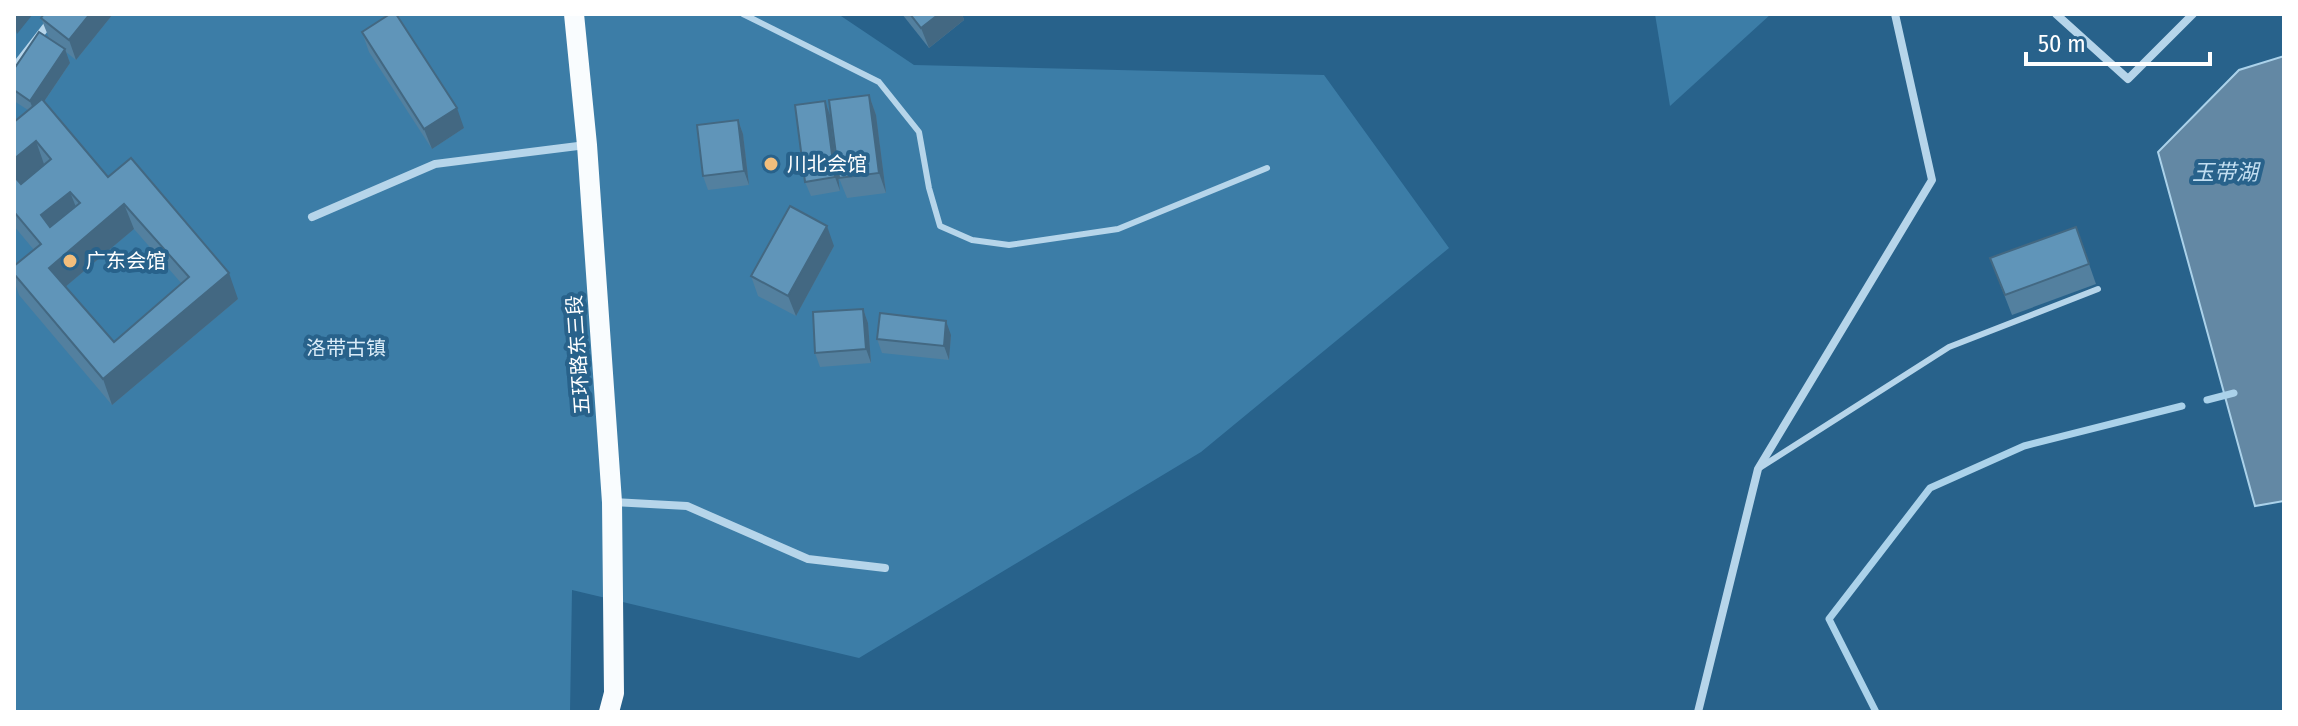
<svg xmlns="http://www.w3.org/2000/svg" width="2298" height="726" viewBox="0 0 2298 726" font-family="'Fira Sans Condensed','Noto Sans SC',sans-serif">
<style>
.green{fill:#3c7da7}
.water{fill:#6388a4;stroke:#abd2ea;stroke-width:2}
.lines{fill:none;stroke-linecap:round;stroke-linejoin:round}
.stream{stroke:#abd2ea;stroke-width:7}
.lane{stroke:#b6d5ea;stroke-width:6}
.street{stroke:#b6d5ea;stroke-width:8}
.primary{stroke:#f9fcfe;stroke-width:20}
.wall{fill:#53809f;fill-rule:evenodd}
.shaded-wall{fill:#436882}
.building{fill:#6095b9;stroke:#436882;stroke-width:2;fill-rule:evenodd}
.poi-dot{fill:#f2be7c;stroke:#28628b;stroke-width:3}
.labels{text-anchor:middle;stroke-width:8;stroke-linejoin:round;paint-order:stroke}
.poi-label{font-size:20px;fill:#fff;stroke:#28628b;text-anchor:start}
.park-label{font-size:20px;fill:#daecf8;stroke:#28628b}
.street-label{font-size:20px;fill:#fff;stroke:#28628b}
.water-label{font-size:22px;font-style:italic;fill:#c2def1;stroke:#28628b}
</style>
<rect width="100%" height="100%" fill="#28628b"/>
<g class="green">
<polygon points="14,14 838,14 914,65 1324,75 1449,248 1201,452 859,658 572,590 570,712 14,712"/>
<polygon points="1655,14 1771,14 1670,106"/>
</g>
<polygon class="water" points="2284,56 2284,501 2255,506 2158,152 2239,70"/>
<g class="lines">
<g class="stream">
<polyline points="2207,400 2234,393"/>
<polyline points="1876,712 1829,619 1930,488 2024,446 2182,406"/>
</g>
<g class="lane">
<polyline points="743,14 879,82 919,132 929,188 940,226 972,240 1009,245 1118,229 1267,168"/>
<polyline points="1761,467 1949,347 2098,289"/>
</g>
<g class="street">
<polyline points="2056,14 2128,79 2193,14"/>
<polyline points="14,68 56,14"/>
<polyline points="312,217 435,164 586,145"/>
<polyline points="613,502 687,506 808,559 885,568"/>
<polyline points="1698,712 1758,469 1932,180 1895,14"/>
</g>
<polyline class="primary" points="574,14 587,145 612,502 614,693 609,712"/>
</g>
<g class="wall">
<path d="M 113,14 L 76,60 L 66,52 L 70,63 L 44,102 L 108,177 L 238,299 L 112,405 L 19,295 L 14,280 L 14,266 L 34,250 L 14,226 L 14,122 L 28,110 L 14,101 L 14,69 L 49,38 L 41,18 ZM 134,229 L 182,284 L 114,342 L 65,287 Z"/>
<polygon points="902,14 962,14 964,20 929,48"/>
<polygon points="362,32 464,128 432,149 369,52"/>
<polygon points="869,95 876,115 886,193 847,198 839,178"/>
<polygon points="825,101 830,115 840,191 811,196 805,182"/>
<polygon points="738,120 743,134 749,185 708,190 703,176"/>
<polygon points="2076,227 2096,284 2012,315 1990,258"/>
<polygon points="834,246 796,316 758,296 751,276"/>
<polygon points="863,309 868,323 871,363 820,367 815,353"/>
<polygon points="951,335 949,360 882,353 877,339"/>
</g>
<g class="shaded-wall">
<polygon points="17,14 33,14 17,34 14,24 14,18"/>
<polygon points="90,14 113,14 76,60 69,40"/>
<polygon points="939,14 962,14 964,20 929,48 921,28"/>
<polygon points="65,49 70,63 35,115 30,101"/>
<polygon points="869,95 876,115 886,193 879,173"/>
<polygon points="825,101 830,115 840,191 835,177"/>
<polygon points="457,108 464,128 432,149 424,129"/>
<polygon points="738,120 743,134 749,185 744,171"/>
<polygon points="36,141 45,167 14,190 14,159"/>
<polygon points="70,192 80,217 50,241 41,215"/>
<polygon points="124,204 134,229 58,293 49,268"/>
<polygon points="827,226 834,246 796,316 788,296"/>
<polygon points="229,273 238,299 112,405 103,379"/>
<polygon points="863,309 868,323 871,363 866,349"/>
<polygon points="946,321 951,335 949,360 944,346"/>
</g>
<g class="building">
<polygon points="44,14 90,14 69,40 41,18"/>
<polygon points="390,14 396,14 457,108 424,129 362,32"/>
<polygon points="910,14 939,14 921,28"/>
<polygon points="39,32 65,49 30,101 14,90 14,69"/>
<polygon points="869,95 879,173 839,178 829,100"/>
<path d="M 42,99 L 108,177 L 131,158 L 229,273 L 103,379 L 14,274 L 14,266 L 41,244 L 14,212 L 14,176 L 21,184 L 51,159 L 36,141 L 14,159 L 14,122 ZM 70,192 L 80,203 L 50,227 L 41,215 ZM 124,204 L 189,277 L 114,342 L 49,268 Z"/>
<polygon points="825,101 835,177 805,182 795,105"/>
<polygon points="738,120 744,171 703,176 697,125"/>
<polygon points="790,206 827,226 788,296 751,276"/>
<polygon points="2076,227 2089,264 2005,295 1990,258"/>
<polygon points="863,309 866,349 815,353 813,312"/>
<polygon points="880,313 946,321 944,346 877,339"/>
</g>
<g class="poi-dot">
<circle cx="771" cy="164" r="8"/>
<circle cx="70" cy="261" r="8"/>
</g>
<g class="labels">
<g class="poi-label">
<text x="787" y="171">川北会馆</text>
<text x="86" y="268">广东会馆</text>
</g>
<g class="park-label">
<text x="346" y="355">洛带古镇</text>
</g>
<g class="street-label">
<text transform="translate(578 355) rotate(-94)" y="7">五环路东三段</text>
</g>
<g class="water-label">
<text x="2225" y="180">玉带湖</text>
</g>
</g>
<rect width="2298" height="726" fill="none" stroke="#ffffff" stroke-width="32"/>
<path d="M2026 52v12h184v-12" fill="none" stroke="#ffffff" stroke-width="4"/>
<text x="2038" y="52" font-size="24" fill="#ffffff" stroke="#28628b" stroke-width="6" paint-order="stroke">50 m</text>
</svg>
